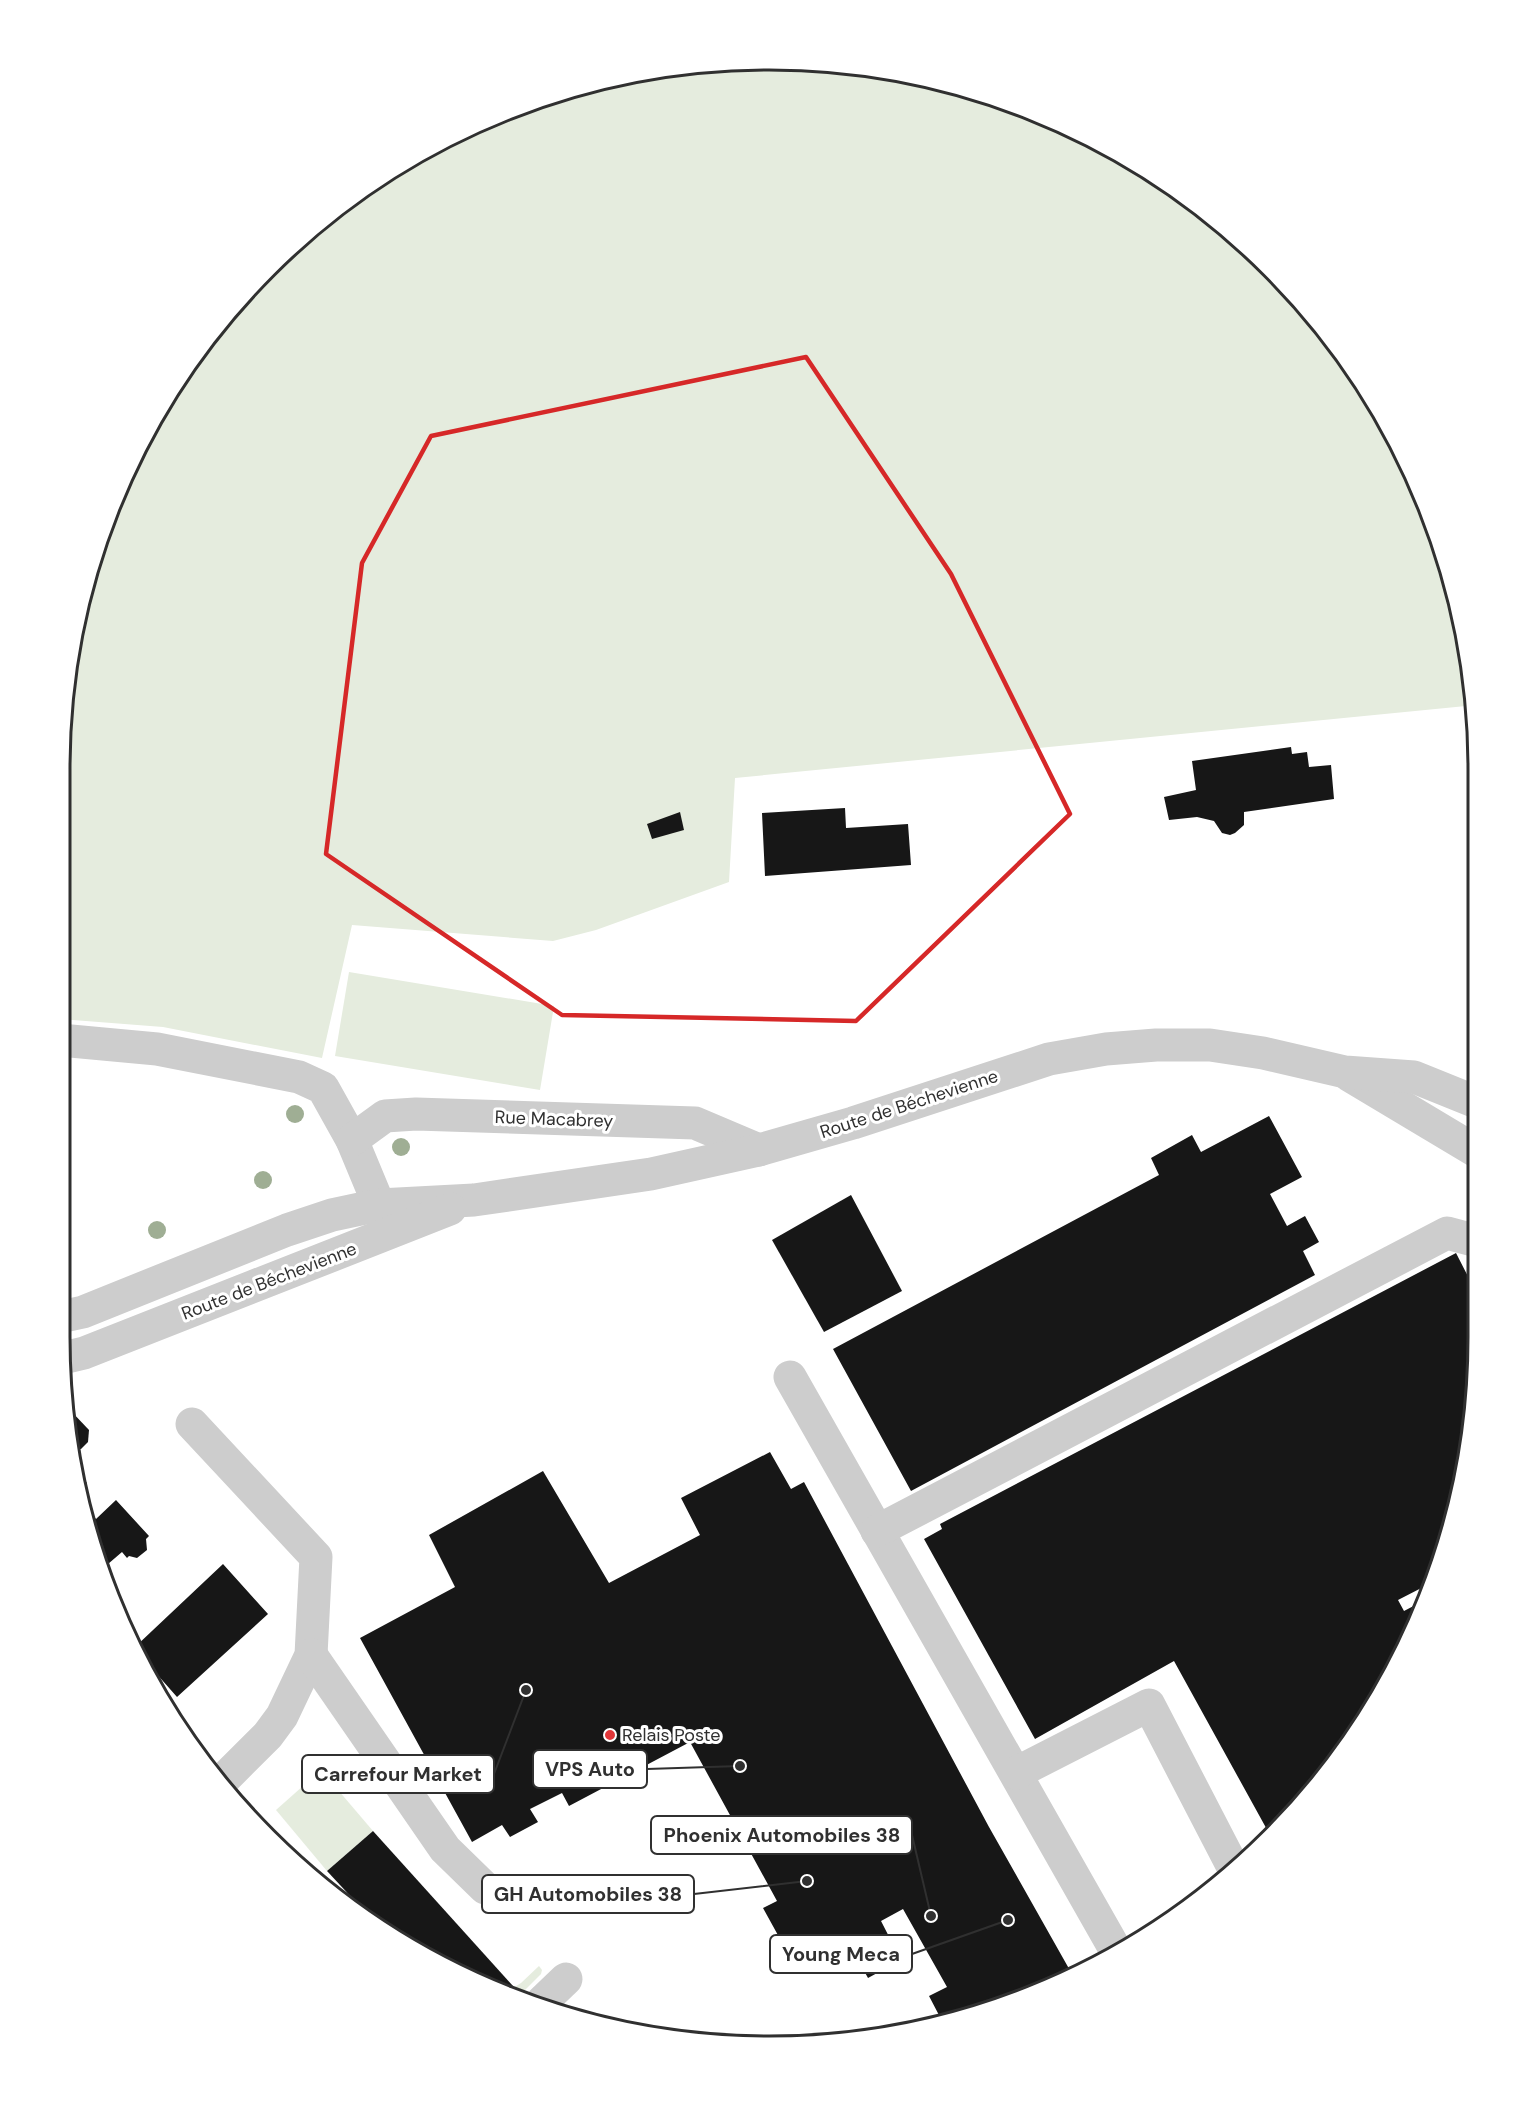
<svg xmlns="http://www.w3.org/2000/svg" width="1539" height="2106" viewBox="0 0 1539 2106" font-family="'DM Sans',sans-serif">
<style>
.green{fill:#e5ecde}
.building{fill:#171717}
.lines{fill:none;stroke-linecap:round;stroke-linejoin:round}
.minor{stroke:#cdcdcd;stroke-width:33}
.tree{fill:#9fae94}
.marked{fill:none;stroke:#d62828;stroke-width:4.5;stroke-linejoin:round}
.poi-dot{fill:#e23639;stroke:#fff;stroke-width:2}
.labels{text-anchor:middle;stroke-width:6;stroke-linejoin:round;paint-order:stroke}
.street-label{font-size:18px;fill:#303030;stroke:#fff}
.poi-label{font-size:18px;fill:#303030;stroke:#fff;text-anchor:start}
.rim{fill:none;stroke:#303030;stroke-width:3}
.leader{fill:none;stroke:#303030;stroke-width:2}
.callout-dot{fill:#303030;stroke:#fff;stroke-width:2}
.callout{fill:#fff;stroke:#303030;stroke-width:2}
.callout-label{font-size:20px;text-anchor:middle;font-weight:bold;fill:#303030}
</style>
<rect width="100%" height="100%" fill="#fff"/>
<g class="green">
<polygon points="723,62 862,66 997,98 1124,155 1237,236 1332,337 1425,498 1473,677 1473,760 1466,706 735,778 729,882 596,930 553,941 352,925 322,1058 163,1027 60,1019 60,769 84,586 114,498 179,376 236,301 337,207 455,133 586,84"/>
<polygon points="349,972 554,1006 540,1090 335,1056"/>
<polygon points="321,1770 373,1831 327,1871 276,1810"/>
<polygon points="539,1966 542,1970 541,1974 520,1995 508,1991 521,1983"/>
</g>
<g class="building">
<polygon points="1291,747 1292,754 1307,752 1309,767 1331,765 1334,799 1244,812 1244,825 1235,833 1230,835 1222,833 1214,821 1197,817 1169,820 1164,797 1196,790 1192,761"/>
<polygon points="845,808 846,828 908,824 911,865 765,876 762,813"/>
<polygon points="680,812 684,830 652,839 647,824"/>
<polygon points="1269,1116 1302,1177 1270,1194 1287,1226 1305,1216 1319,1242 1303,1251 1315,1275 911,1491 833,1349 1159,1175 1151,1158 1192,1135 1201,1152"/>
<polygon points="851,1195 902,1291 824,1332 772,1240"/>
<polygon points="1456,1253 1477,1294 1477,1383 1441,1564 1433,1582 1398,1600 1404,1611 1425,1600 1384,1691 1303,1804 1270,1835 1174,1661 1035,1739 924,1539 942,1529 940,1524"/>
<polygon points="70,1410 89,1430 88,1442 81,1449 75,1449"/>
<polygon points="770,1452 791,1489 804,1482 989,1827 1072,1974 1041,1992 941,2019 929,1996 947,1987 903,1909 881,1921 901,1960 868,1978 845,1936 801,1960 798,1953 790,1957 763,1908 777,1901 690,1742 569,1806 562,1793 530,1809 538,1822 510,1837 502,1825 472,1842 360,1638 455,1587 429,1535 543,1471 609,1583 700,1535 681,1498"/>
<polygon points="78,1474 87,1483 86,1495 82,1500"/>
<polygon points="116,1500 149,1536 146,1539 147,1550 137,1558 129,1556 127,1558 122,1552 101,1570 84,1520 82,1504 96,1519"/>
<polygon points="223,1564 268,1614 177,1697 155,1672 151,1676 148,1672 135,1647"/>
<polygon points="373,1831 513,1986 508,1991 456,1973 367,1914 327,1871"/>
</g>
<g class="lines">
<g class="minor">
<polyline points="60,1040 157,1049 299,1077 323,1088 352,1140 379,1205"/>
<polyline points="1349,1075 1476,1151"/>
<polyline points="352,1140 385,1116 416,1114 695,1123 759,1150"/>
<polyline points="60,1317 83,1312 287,1230 332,1215 379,1205 474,1200 651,1174 759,1150 853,1123 1049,1059 1106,1049 1156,1045 1210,1045 1263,1053 1345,1072 1414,1077 1476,1102"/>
<polyline points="63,1358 84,1353 450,1209"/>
<polyline points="790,1377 1115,1949"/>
<polyline points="192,1424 316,1557 311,1655 282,1716 268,1735 223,1780"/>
<polyline points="877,1531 1447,1233 1477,1241"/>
<polyline points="311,1655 445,1849 485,1888"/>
<polyline points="1016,1773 1149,1705 1234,1869"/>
<polyline points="542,2002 566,1979"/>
</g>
</g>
<g class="tree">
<circle cx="295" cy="1114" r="9"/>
<circle cx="401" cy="1147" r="9"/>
<circle cx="263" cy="1180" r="9"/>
<circle cx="157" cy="1230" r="9"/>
</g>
<path class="marked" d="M 806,357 L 951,574 L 1070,814 L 856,1021 L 562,1015 L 326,854 L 362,563 L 431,436 Z"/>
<circle class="poi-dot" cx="610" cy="1735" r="6"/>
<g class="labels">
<g class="street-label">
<text transform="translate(909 1104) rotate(-18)" y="6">Route de Béchevienne</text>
<text transform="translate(554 1119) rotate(2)" y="6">Rue Macabrey</text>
<text transform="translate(269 1281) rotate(-21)" y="6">Route de Béchevienne</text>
</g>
<g class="poi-label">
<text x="622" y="1741">Relais Poste</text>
</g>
</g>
<path d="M0 0H1539V2106H0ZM769 70H769A699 699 0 0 1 1468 769V1337A699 699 0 0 1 769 2036H769A699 699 0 0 1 70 1337V769A699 699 0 0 1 769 70Z" fill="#fff" fill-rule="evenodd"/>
<path class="rim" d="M769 70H769A699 699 0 0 1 1468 769V1337A699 699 0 0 1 769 2036H769A699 699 0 0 1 70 1337V769A699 699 0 0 1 769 70Z"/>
<path class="leader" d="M740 1766L647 1769M526 1690L494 1774M931 1916L912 1835M807 1881L694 1894M1008 1920L912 1954"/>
<g class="callout-dot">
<circle cx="740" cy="1766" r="6"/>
<circle cx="526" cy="1690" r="6"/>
<circle cx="931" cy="1916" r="6"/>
<circle cx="807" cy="1881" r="6"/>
<circle cx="1008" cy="1920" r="6"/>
</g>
<g class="callout">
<rect x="533" y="1750" width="114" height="38" rx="6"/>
<rect x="302" y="1755" width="192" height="38" rx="6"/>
<rect x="651" y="1816" width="261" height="38" rx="6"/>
<rect x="482" y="1875" width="212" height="38" rx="6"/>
<rect x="770" y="1935" width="142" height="38" rx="6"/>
</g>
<g class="callout-label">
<text x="590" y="1776">VPS Auto</text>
<text x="398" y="1781">Carrefour Market</text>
<text x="782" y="1842">Phoenix Automobiles 38</text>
<text x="588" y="1901">GH Automobiles 38</text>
<text x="841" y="1961">Young Meca</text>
</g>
</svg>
